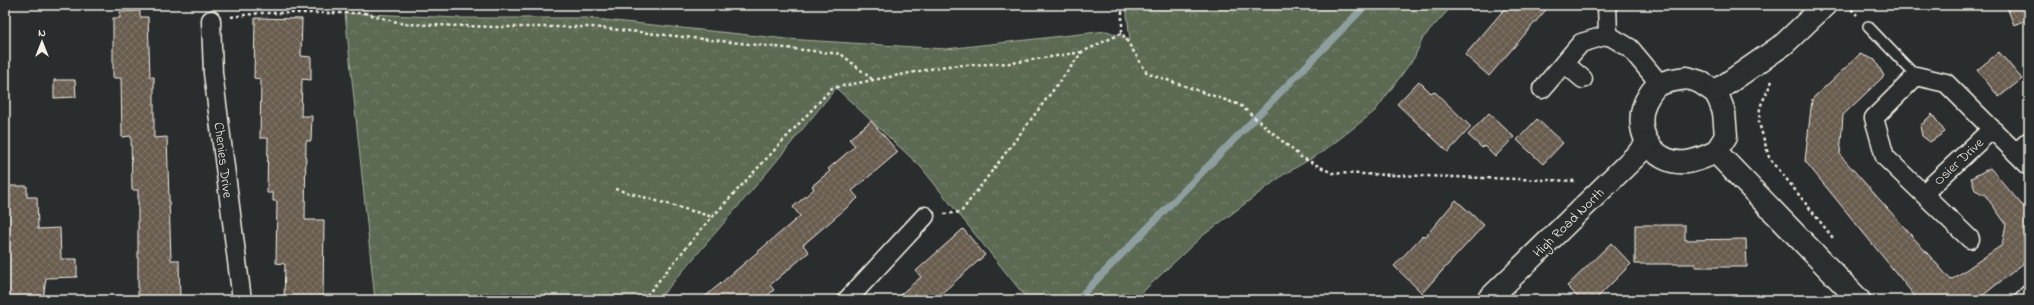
<svg xmlns="http://www.w3.org/2000/svg" width="2034" height="305" viewBox="0 0 2034 305" font-family="'Indie Flower',sans-serif">
<style>
.forest{fill:url(#forest-crowns);stroke:#a8ae9e}
.lines{fill:none;stroke-linecap:round;stroke-linejoin:round}
.stream{stroke:#8f9fa0;stroke-width:7}
.building{fill:url(#building-cross-hatch);stroke:#f4f1e8}
.lane-casing{stroke:#f4f1e8;stroke-width:12}
.street-casing{stroke:#f4f1e8;stroke-width:21}
.secondary-casing{stroke:#f4f1e8;stroke-width:25}
.path{stroke:#f4f1e8;stroke-width:2.5;stroke-dasharray:3 3;stroke-linecap:butt}
.lane{stroke:#2a2d2e;stroke-width:9}
.street{stroke:#2a2d2e;stroke-width:18}
.secondary{stroke:#2a2d2e;stroke-width:22}
.labels{text-anchor:middle;stroke-width:3;stroke-linejoin:round;paint-order:stroke}
.street-label{font-size:14px;fill:#f4f1e8;stroke:#2a2d2e}
</style>
<defs>
<pattern id="forest-crowns" width="20" height="18" patternUnits="userSpaceOnUse"><rect width="20" height="18" fill="#5c6b53"/><path d="M2 6a3 3 0 1 1 6 0M12 15a3 3 0 1 1 6 0" fill="none" stroke="#74816c"/></pattern>
<pattern id="building-cross-hatch" width="8" height="8" patternUnits="userSpaceOnUse"><rect width="8" height="8" fill="#685c4f"/><path d="M0 0l8 8M0 8l8-8" fill="none" stroke="#7e7468"/></pattern>
</defs>
<rect width="100%" height="100%" fill="#2a2d2e"/>
<filter id="ink" filterUnits="userSpaceOnUse"><feTurbulence type="fractalNoise" baseFrequency=".025" numOctaves="2"/><feDisplacementMap in="SourceGraphic" scale="8" xChannelSelector="R" yChannelSelector="G"/><feConvolveMatrix kernelMatrix="1 2 1 2 8 2 1 2 1" color-interpolation-filters="sRGB"/></filter>
<g filter="url(#ink)">
<polygon class="forest" points="1126,5 1453,5 1423,38 1414,58 1375,111 1324,151 1283,175 1201,237 1134,300 1028,300 920,166 836,88 770,169 658,300 375,300 345,13 459,18 586,18 787,39 946,49 1107,31 1130,40"/>
<g class="lines">
<polyline class="stream" points="1077,300 1366,5"/>
</g>
<g class="building">
<polygon points="1508,5 1550,5 1489,76 1465,55"/>
<polygon points="2006,5 2029,5 2029,19 2014,25"/>
<polygon points="140,11 140,17 148,17 150,77 154,77 154,138 167,137 171,260 179,260 180,300 138,299 138,190 132,190 131,136 122,137 121,78 113,78 113,18 120,18 120,12"/>
<polygon points="255,18 302,19 301,56 311,57 311,80 302,79 301,116 312,116 311,141 306,141 305,220 324,220 323,300 284,300 285,264 276,263 277,201 273,201 273,193 267,193 268,138 260,138 261,79 254,78"/>
<polygon points="1999,52 2022,79 1999,97 1977,70"/>
<polygon points="1860,54 1875,60 1884,76 1843,115 1840,155 1951,280 2002,245 2006,224 1985,195 1975,190 1971,178 1990,168 2029,213 2029,259 1977,300 1918,300 1805,161 1812,99"/>
<polygon points="54,80 75,80 76,97 54,98"/>
<polygon points="1419,81 1431,93 1434,91 1471,127 1448,152 1397,104"/>
<polygon points="1489,113 1514,137 1495,157 1484,146 1482,148 1468,135"/>
<polygon points="1932,114 1945,132 1930,142 1922,136 1920,126"/>
<polygon points="1537,119 1563,143 1543,164 1517,140"/>
<polygon points="871,121 898,152 852,191 858,198 803,245 809,252 770,285 774,290 762,300 701,300 800,216 793,207 814,189 812,186 830,171 828,169 855,146 849,139"/>
<polygon points="5,186 27,186 27,197 37,197 38,229 60,228 61,259 77,259 77,277 46,278 43,300 5,300"/>
<polygon points="1456,200 1484,225 1422,293 1394,266 1423,235 1425,237"/>
<polygon points="1635,225 1685,225 1685,240 1746,239 1747,267 1695,267 1695,264 1635,264"/>
<polygon points="963,229 985,255 934,300 894,300 921,277 916,271"/>
<polygon points="1611,243 1631,264 1595,300 1581,300 1567,286"/>
</g>
<g class="lines">
<defs>
<polyline id="lane" points="1868,26 1916,76"/>
<g id="street">
<polyline points="1607,5 1608,35 1630,48 1660,84"/>
<polyline points="211,20 213,73 242,300"/>
<polyline points="1564,63 1583,79"/>
<polyline points="1542,89 1581,43 1608,35"/>
<polyline points="2016,153 2029,141"/>
<polyline points="1924,193 1992,129"/>
<polyline points="1970,239 1885,157 1874,118 1916,76 1946,83 2029,166"/>
<polyline points="847,300 925,216"/>
<polyline points="2024,300 2029,294"/>
</g>
<g id="secondary">
<path d="M 1687,78 L 1700,82 L 1715,92 L 1719,99 L 1724,112 L 1726,136 L 1716,152 C 1707,156 1697,161 1687,162 C 1651,166 1630,126 1648,97 C 1651,92 1655,86 1660,84 C 1669,80 1678,79 1687,78 Z"/>
<polyline points="1715,92 1784,44 1825,5"/>
<polyline points="1716,152 1859,300"/>
<polyline points="1488,300 1648,144"/>
</g>
</defs>
<use href="#lane" class="lane-casing"/>
<use href="#street" class="street-casing"/>
<use href="#secondary" class="secondary-casing"/>
<g class="path">
<polyline points="1122,5 1122,33 1147,73 1240,105 1301,157 1332,173 1577,181"/>
<polyline points="1847,5 1857,15"/>
<polyline points="365,13 404,24 495,27 592,27 841,54 873,80"/>
<polyline points="231,17 260,13 365,13 364,5"/>
<polyline points="1772,81 1760,107 1759,123 1769,157 1833,238"/>
<polyline points="615,189 713,217"/>
<polyline points="944,214 961,212 1082,52 1122,33"/>
<polyline points="643,300 703,227 832,88 946,66 1012,63 1082,52"/>
</g>
<use href="#lane" class="lane"/>
<use href="#street" class="street"/>
<use href="#secondary" class="secondary"/>
</g>
</g>
<g class="labels">
<g class="street-label">
<text transform="translate(224 160) rotate(83)" y="5">Chenies Drive</text>
<text transform="translate(1958 161) rotate(-43)" y="5">Osier Drive</text>
<text transform="translate(1568 222) rotate(-44)" y="5">High Road North</text>
</g>
</g>
<rect width="2034" height="305" fill="none" stroke="#2a2d2e" stroke-width="20"/>
<rect x="10" y="10" width="2014" height="285" fill="none" stroke="#f4f1e8" stroke-width="1.5" filter="url(#ink)"/>
<g transform="translate(42 42)" stroke="#2a2d2e" stroke-width="3" paint-order="stroke">
<path d="M0-3L7 15L0 10L-7 15Z" fill="#f4f1e8"/>
<text y="-6" font-size="11" font-weight="bold" text-anchor="middle" fill="#f4f1e8">N</text>
</g>
</svg>
